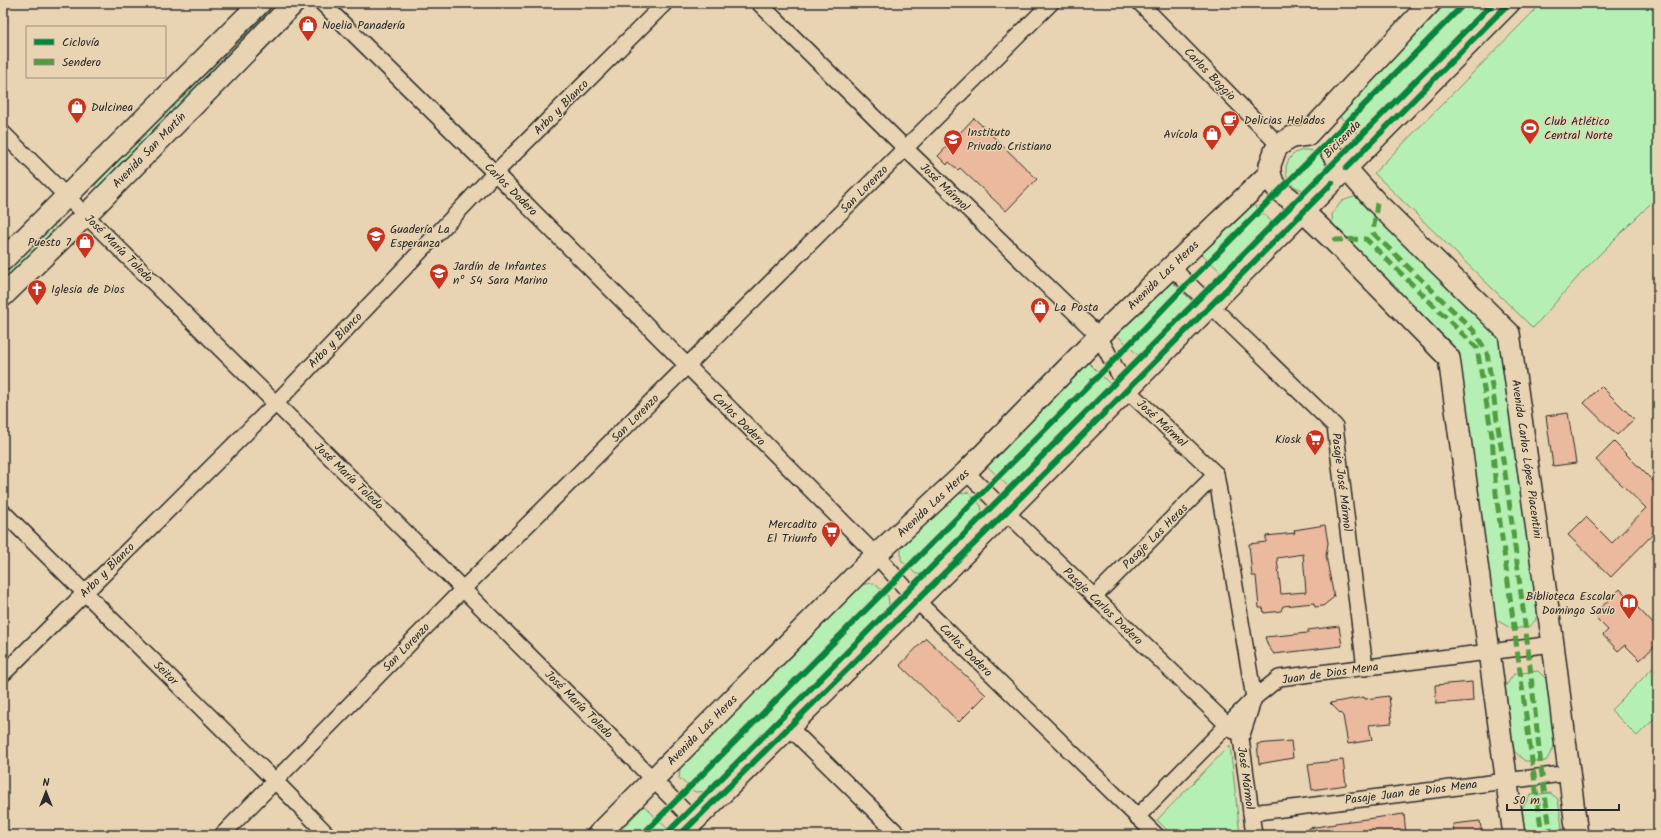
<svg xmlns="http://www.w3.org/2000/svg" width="1661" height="838" viewBox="0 0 1661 838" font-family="Kalam,sans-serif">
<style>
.green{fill:#b6efb3;stroke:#708d6f}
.building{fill:#ebb99d;stroke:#2b2b2b;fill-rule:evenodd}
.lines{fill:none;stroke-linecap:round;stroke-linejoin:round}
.street-casing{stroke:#2b2b2b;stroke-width:18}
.secondary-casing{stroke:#2b2b2b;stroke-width:24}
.street{stroke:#e8d4b2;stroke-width:15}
.secondary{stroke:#e8d4b2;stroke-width:21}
.quiet{stroke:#4f9d41;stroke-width:5;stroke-dasharray:10 5;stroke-linecap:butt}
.cycleway-casing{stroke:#e8d4b2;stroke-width:8}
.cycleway{stroke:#00873e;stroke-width:6}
.labels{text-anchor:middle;stroke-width:3;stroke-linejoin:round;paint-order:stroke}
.poi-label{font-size:12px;fill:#2b2b2b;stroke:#e8d4b2;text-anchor:start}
.street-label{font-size:12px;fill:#2b2b2b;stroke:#e8d4b2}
</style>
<rect width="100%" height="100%" fill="#e8d4b2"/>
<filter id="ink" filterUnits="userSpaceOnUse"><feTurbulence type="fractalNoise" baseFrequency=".025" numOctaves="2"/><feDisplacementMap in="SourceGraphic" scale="8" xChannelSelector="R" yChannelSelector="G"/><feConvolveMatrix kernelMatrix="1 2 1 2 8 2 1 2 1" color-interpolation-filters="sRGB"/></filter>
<g filter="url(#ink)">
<g class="green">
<polygon points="271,3 279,10 102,192 95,185"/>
<polygon points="1447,3 1479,3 1486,9 1361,137 1338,115"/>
<polygon points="1542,3 1658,3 1658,196 1584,270 1533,328 1374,173"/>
<circle cx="1306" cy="170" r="20"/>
<polygon points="1354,197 1363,199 1496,335 1503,347 1540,607 1535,621 1528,627 1512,629 1495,619 1458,356 1450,342 1339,235 1333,225 1332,214 1342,201"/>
<polygon points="1250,201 1276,226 1226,277 1200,252"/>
<polygon points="51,223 58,230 3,286 3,272"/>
<polygon points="1170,280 1196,305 1142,359 1116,334"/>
<polygon points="1087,361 1112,386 1011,489 985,464"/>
<polygon points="969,492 981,506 983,519 928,574 916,574 901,560 901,547 957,494"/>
<polygon points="874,583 888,596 890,613 712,791 695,792 679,778 681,760 858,585"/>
<polygon points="1658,663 1658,715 1637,736 1611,710"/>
<polygon points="1538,671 1547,680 1557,741 1546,761 1525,761 1514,751 1505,687 1514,674"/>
<polygon points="1230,745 1240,835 1172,835 1157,820"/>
<polygon points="1550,793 1558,799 1563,835 1525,835 1522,808 1531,795"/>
<polygon points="644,806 672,833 670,835 616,835"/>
</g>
<g class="building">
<polygon points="974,118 1037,179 1006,211 960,168 958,170 949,162 947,165 938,156"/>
<polygon points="1601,386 1634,419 1617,435 1584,403"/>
<polygon points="1568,413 1576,463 1553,466 1546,416"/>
<polygon points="1614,442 1658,486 1658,529 1611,577 1568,535 1586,517 1612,543 1646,508 1596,460"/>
<path d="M 1325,525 L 1328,543 L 1326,556 L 1334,597 L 1323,606 L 1315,607 L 1314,603 L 1283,606 L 1281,611 L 1264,613 L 1263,608 L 1259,608 L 1256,576 L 1252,576 L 1249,544 L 1266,542 L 1266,536 L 1295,533 L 1294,530 ZM 1303,554 L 1306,592 L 1281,594 L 1277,558 Z"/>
<polygon points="1620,589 1658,629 1658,643 1640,660 1625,645 1618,651 1603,635 1608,630 1593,615"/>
<polygon points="1339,626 1342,646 1274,654 1268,646 1265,637 1308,633 1308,630"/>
<polygon points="926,638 986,695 959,722 900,665"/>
<polygon points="1472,682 1473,701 1436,704 1435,685"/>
<polygon points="1389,696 1392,723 1369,725 1372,740 1348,744 1343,716 1330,703 1364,697 1365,699"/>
<polygon points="1291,741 1293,758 1259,764 1257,744"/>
<polygon points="1343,760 1346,785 1312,790 1308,764"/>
<polygon points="1404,814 1406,835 1310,835 1309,828 1335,824 1335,823"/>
<polygon points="1480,821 1482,835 1454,835 1453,824"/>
</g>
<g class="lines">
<defs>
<g id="street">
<polyline points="322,3 495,173 876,555 916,600 1156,835"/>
<polyline points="759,3 905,148 1099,336 1127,390 1216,474 1254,698 1241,738 1254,835"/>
<polyline points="1140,3 1279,145"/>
<path d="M 3,133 C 233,363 466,589 694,821"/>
<polyline points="1171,267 1335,426 1365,668"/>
<polyline points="966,472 1006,512 1234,731"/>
<polyline points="3,512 275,781 328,835"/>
<polyline points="1094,597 1216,474"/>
<polyline points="3,674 275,404 495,173 665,3"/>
<polyline points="789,727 899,835"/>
<polyline points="1251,813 1570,773"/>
<polyline points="1137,817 1254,698 1279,678 1553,644"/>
<polyline points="222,835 464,588 1051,3"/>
</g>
<g id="secondary">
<polyline points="1430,3 1307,135 1292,137 1279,145 1275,151 1270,165 1270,173 1273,183 1279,191 1289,198 1333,240 1449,358 1514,835"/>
<polyline points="1332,153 1377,203 1509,333 1553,644 1577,835"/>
<polyline points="3,260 260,3"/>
<polyline points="3,296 86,215 294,3"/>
<polyline points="598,835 876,555 966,472 1099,336 1270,173"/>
<polyline points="680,835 1006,512 1509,3"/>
</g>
</defs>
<use href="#street" class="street-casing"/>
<use href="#secondary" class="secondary-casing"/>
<use href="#street" class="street"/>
<use href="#secondary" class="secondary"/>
<g class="quiet">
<polyline points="1377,203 1373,233 1474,331 1487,353 1508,493 1528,648 1542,776 1551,835"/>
<polyline points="1333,240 1366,239 1477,348 1492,436 1496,493 1542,835"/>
</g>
<defs>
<g id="cycleway">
<polyline points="1346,168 1509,3"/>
<polyline points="642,835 1113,361 1188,283 1465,3"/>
<polyline points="665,835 1493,3"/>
<polyline points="680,835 1006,512 1332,183"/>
</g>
</defs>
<use href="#cycleway" class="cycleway-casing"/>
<use href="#cycleway" class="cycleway"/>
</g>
</g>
<defs>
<symbol id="shop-pin" viewBox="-11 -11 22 30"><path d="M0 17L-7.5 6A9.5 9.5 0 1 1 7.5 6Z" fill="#c8321e" stroke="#e8d4b2"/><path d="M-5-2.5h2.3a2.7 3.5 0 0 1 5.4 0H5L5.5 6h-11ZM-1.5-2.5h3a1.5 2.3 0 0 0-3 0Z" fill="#fff"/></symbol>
<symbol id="cafe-pin" viewBox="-11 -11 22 30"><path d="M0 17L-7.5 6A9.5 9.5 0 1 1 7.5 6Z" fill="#c8321e" stroke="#e8d4b2"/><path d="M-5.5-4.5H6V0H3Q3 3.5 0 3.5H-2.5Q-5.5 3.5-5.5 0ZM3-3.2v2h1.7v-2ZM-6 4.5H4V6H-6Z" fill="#fff"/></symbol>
<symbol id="stadium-pin" viewBox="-11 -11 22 30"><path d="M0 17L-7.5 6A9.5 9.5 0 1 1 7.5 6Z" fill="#c8321e" stroke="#e8d4b2"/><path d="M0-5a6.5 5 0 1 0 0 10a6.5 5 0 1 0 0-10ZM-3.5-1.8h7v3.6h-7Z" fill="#fff"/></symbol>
<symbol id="school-pin" viewBox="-11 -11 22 30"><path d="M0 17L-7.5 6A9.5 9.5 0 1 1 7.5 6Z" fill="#c8321e" stroke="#e8d4b2"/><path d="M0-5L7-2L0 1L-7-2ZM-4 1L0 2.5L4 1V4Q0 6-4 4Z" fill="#fff"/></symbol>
<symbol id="church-pin" viewBox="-11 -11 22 30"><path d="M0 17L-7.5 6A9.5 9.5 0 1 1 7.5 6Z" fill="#c8321e" stroke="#e8d4b2"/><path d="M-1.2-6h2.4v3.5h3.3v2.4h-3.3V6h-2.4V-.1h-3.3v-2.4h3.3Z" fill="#fff"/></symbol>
<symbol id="supermarket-pin" viewBox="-11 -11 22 30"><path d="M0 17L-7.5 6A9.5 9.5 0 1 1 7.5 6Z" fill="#c8321e" stroke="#e8d4b2"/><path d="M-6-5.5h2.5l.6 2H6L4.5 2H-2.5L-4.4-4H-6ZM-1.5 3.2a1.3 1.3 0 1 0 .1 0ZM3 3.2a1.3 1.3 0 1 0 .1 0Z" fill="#fff"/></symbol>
<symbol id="library-pin" viewBox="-11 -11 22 30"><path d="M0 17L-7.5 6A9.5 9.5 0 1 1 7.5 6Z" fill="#c8321e" stroke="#e8d4b2"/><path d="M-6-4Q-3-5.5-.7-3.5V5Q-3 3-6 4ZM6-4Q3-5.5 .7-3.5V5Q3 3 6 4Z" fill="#fff"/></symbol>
</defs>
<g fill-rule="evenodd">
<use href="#shop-pin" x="297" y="14" width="22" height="30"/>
<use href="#shop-pin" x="66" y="96" width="22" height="30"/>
<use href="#cafe-pin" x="1219" y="109" width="22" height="30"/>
<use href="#stadium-pin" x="1519" y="117" width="22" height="30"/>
<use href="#shop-pin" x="1201" y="123" width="22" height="30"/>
<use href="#school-pin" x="942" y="128" width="22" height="30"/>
<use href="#school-pin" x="365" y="225" width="22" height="30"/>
<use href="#shop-pin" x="74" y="231" width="22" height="30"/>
<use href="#school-pin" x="428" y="262" width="22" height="30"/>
<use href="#church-pin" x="26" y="278" width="22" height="30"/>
<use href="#shop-pin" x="1029" y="296" width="22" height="30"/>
<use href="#supermarket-pin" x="1304" y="428" width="22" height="30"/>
<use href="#supermarket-pin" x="820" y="520" width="22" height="30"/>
<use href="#library-pin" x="1618" y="592" width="22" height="30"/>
</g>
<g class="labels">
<g class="poi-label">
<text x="322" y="29">Noelia Panadería</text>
<text x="91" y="111">Dulcinea</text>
<text x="1244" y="124">Delicias Helados</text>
<text x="1544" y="125">Club Atlético<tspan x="1544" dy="14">Central Norte</tspan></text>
<text x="967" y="136">Instituto<tspan x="967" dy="14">Privado Cristiano</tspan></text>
<text x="1198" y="138" text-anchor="end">Avícola</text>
<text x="390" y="233">Guadería La<tspan x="390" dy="14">Esperanza</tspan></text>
<text x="71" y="246" text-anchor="end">Puesto 7</text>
<text x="453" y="270">Jardín de Infantes<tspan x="453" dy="14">nº 54 Sara Marino</tspan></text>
<text x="51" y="293">Iglesia de Dios</text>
<text x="1054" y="311">La Posta</text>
<text x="1301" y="443" text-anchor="end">Kiosk</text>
<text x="817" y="528" text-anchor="end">Mercadito<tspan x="817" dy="14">El Triunfo</tspan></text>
<text x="1615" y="600" text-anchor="end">Biblioteca Escolar<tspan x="1615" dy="14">Domingo Savio</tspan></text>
</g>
<g class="street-label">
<text transform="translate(1210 74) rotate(46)" y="4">Carlos Boggio</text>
<text transform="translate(561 107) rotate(-45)" y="4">Arbo y Blanco</text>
<text transform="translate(1342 139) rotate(-45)" y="4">Bicisenda</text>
<text transform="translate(149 150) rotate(-46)" y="4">Avenida San Martín</text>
<text transform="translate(945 187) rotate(44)" y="4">José Mármol</text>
<text transform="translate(511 189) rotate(45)" y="4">Carlos Dodero</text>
<text transform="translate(864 189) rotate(-45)" y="4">San Lorenzo</text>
<text transform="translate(119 248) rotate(45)" y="4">José María Toledo</text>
<text transform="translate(1163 275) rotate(-44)" y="4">Avenida Las Heras</text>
<text transform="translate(335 340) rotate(-46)" y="4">Arbo y Blanco</text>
<text transform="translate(635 418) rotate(-45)" y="4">San Lorenzo</text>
<text transform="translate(739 419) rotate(45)" y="4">Carlos Dodero</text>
<text transform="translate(1162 423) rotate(43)" y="4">José Mármol</text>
<text transform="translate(1527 459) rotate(82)" y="4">Avenida Carlos López Piacentini</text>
<text transform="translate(349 476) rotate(44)" y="4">José María Toledo</text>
<text transform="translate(1342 482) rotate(83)" y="4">Pasaje José Mármol</text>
<text transform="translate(933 503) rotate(-43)" y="4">Avenida Las Heras</text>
<text transform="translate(1155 536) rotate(-45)" y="4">Pasaje Las Heras</text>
<text transform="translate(107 570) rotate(-45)" y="4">Arbo y Blanco</text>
<text transform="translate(1103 606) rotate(44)" y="4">Pasaje Carlos Dodero</text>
<text transform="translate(406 647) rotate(-46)" y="4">San Lorenzo</text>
<text transform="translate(966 650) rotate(45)" y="4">Carlos Dodero</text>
<text transform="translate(166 673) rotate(44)" y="4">Seitor</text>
<text transform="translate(1330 673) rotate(-8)" y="4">Juan de Dios Mena</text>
<text transform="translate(579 704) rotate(45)" y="4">José María Toledo</text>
<text transform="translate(702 730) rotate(-45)" y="4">Avenida Las Heras</text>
<text transform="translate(1246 778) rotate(82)" y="4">José Mármol</text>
<text transform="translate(1411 792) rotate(-7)" y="4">Pasaje Juan de Dios Mena</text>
</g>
</g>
<rect width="1661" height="838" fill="none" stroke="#e8d4b2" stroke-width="16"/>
<rect x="8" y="8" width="1645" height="822" fill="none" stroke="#2b2b2b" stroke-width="1.5" filter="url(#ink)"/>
<rect x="26" y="26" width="140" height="52" fill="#e8d4b2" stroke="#9c907c"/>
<rect x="34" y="39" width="20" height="6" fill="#00873e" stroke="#9c907c"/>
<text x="62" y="46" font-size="12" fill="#2b2b2b">Ciclovía</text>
<rect x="34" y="59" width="20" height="6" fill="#4f9d41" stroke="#9c907c"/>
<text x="62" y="66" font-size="12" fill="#2b2b2b">Sendero</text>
<g transform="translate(46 792)" stroke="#e8d4b2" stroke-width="3" paint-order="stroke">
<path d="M0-3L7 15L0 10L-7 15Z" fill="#2b2b2b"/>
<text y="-6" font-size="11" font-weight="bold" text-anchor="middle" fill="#2b2b2b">N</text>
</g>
<path d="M1507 804v6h112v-6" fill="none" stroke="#2b2b2b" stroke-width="2"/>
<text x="1513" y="804" font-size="12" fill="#2b2b2b" stroke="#e8d4b2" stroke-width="3" paint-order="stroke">50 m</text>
</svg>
